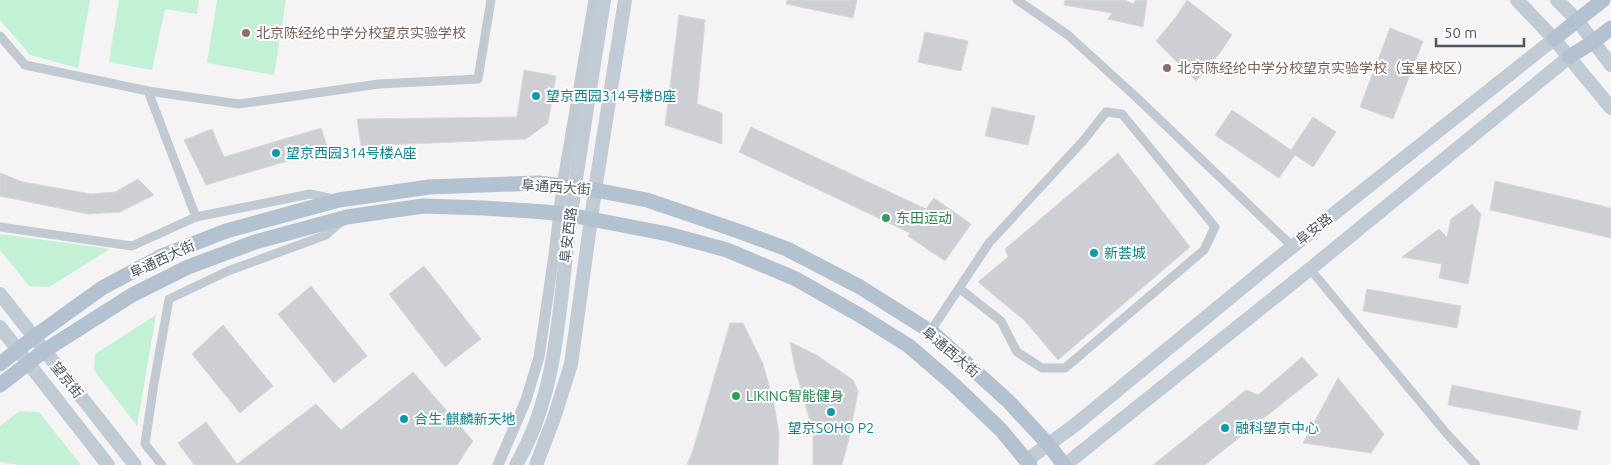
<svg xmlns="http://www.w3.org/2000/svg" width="1611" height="465" viewBox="0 0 1611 465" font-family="Ubuntu,'Noto Sans SC',sans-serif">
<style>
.green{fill:#c3f1d5}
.building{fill:#cdcfd5;stroke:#d7d9de}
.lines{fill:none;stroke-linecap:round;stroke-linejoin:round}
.minor{stroke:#c1cad2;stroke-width:9}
.tertiary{stroke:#c1cad2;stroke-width:11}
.secondary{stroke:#c1cbd6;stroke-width:14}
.primary{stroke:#b3c2d1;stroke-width:15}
.education-dot{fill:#8d6e63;stroke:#fff;stroke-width:2}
.culture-dot{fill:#0f9aa8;stroke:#fff;stroke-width:2}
.leisure-dot{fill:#2e9e5b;stroke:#fff;stroke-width:2}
.labels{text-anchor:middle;stroke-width:4;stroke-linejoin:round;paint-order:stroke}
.education-label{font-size:14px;fill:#785e54;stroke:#fff;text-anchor:start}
.culture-label{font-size:14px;fill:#0d838f;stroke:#fff;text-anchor:start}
.street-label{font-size:14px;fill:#4a5661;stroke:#fff}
.leisure-label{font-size:14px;fill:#27864d;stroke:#fff;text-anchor:start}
</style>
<rect width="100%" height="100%" fill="#f5f3f3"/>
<g class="green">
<polygon points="0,0 90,0 78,68 30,55 0,20"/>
<polygon points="119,0 199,0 197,14 165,9 152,70 109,62"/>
<polygon points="217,0 286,0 274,75 207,63"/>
<polygon points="0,234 110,249 49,287 29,286 0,250"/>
<polygon points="156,315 137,426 94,370 95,354"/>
<polygon points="20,411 39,412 81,465 18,465 0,462 0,426"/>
</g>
<g class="building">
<polygon points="787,0 857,0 853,18 786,4"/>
<polygon points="1065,0 1125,0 1133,4 1136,0 1147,0 1143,27 1108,19 1112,13 1064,5"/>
<polygon points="1187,0 1232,35 1219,54 1196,81 1156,41 1176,17"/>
<polygon points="679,15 705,20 697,104 722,113 722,144 665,125"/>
<polygon points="1390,28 1423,41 1393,119 1360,107"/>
<polygon points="925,32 968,41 961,71 918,62"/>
<polygon points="524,70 556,76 548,123 526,139 361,146 357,119 517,117"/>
<polygon points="992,107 1035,116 1028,145 985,136"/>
<polygon points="1232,110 1291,150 1313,117 1336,132 1313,167 1295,155 1279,178 1215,135"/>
<polygon points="751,127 926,209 934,198 971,224 945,261 908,236 910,233 739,152"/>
<polygon points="321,128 328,149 206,185 184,140 212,129 224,157"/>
<polygon points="1118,153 1190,247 1058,360 1025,321 978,282 1008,257 1005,249"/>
<polygon points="0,173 23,182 91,194 115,192 138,179 154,195 120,212 88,214 0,196"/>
<polygon points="1495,181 1611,208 1611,238 1490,210"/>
<polygon points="1472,204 1481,214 1468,284 1439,278 1442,264 1402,257 1439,229 1447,237 1451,219"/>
<polygon points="424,266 481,339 445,367 389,294"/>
<polygon points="311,286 367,356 334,383 278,314"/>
<polygon points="1367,289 1461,306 1457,328 1363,311"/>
<polygon points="730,323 743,323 763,364 774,404 779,434 778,465 687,465 693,450"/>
<polygon points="223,325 273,386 240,413 192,354"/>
<polygon points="790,342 818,356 853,380 858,391 850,434 842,465 813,465 813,432 795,368"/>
<polygon points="1302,357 1318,375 1205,465 1153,465 1246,390 1258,395"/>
<polygon points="413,372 473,441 457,465 194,465 178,443 206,422 237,464 316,404 341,430"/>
<polygon points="1338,378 1384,434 1371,453 1303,443"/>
<polygon points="1452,385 1581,411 1577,430 1448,405"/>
</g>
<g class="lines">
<g class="minor">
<polyline points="1017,0 1068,35 1136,97 1293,247"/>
<polyline points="0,36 25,65 148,91 239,104 379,84 478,79 491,0"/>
<polyline points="148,91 196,217"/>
<polyline points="0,227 132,246 196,217 310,194 334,199"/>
<polyline points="1310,269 1447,434 1476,465"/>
<polyline points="930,332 989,243 1083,141 1106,112 1122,114 1215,227 1204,250 1065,368 1042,368 1017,352 1001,321 959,288"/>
<polyline points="162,465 145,444 154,383 169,299 228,271 326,235 343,220"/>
</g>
<polyline class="tertiary" points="498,465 526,400 539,357 554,255 562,186 594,0"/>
<g class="secondary">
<polyline points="1517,0 1554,39 1611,108"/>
<polyline points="1557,0 1577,20 1611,65"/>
<polyline points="0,294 135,465"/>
<polyline points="0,327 108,465"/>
<polyline points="1027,460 1075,425 1277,259 1554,39"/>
<path d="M 516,465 C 560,390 559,298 571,214 C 581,143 593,71 604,0"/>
<polyline points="536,465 554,418 571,364 595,190 625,0"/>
<polyline points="1065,465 1310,269 1569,57"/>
</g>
<g class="primary">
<polyline points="1554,39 1603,0"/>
<polyline points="1569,57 1593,42 1611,28"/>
<polyline points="0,364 34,337 102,288 162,256 226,231 339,200 429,187 539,183 595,190 647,200 738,231 787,249 860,287 933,333 1008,401 1048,444 1064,465"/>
<polyline points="0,385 44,351 132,295 188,267 255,242 347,217 423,206 484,208 545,212 570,215 668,234 727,250 796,279 861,316 909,346 953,384 1001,430 1030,465"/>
</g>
</g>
<g class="education-dot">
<circle cx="246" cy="33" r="5"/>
<circle cx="1167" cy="68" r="5"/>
</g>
<g class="culture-dot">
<circle cx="536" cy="96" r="5"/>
<circle cx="276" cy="153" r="5"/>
<circle cx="1094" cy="253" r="5"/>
<circle cx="831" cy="412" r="5"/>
<circle cx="404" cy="419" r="5"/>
<circle cx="1225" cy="428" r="5"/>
</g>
<g class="leisure-dot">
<circle cx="886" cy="218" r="5"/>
<circle cx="736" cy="396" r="5"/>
</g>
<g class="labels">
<g class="education-label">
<text x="256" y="38">北京陈经纶中学分校望京实验学校</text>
<text x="1177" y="73">北京陈经纶中学分校望京实验学校（宝星校区）</text>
</g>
<g class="culture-label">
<text x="546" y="101">望京西园314号楼B座</text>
<text x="286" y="158">望京西园314号楼A座</text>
<text x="1104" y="258">新荟城</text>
<text x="414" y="424">合生·麒麟新天地</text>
<text x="831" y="433" text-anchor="middle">望京SOHO P2</text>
<text x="1235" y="433">融科望京中心</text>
</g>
<g class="street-label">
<text transform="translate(556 187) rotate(4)" y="5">阜通西大街</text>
<text transform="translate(1314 229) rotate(-38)" y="5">阜安路</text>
<text transform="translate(568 235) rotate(-83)" y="5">阜安西路</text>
<text transform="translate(162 259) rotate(-25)" y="5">阜通西大街</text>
<text transform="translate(951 352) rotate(40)" y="5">阜通西大街</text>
<text transform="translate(67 380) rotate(51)" y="5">望京街</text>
</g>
<g class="leisure-label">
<text x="896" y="223">东田运动</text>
<text x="746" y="401">LIKING智能健身</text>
</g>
</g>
<path d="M1436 38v8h88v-8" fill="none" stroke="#4a5661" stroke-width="2.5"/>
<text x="1444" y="38" font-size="15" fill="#4a5661" stroke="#ffffff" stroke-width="4" paint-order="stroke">50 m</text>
</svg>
